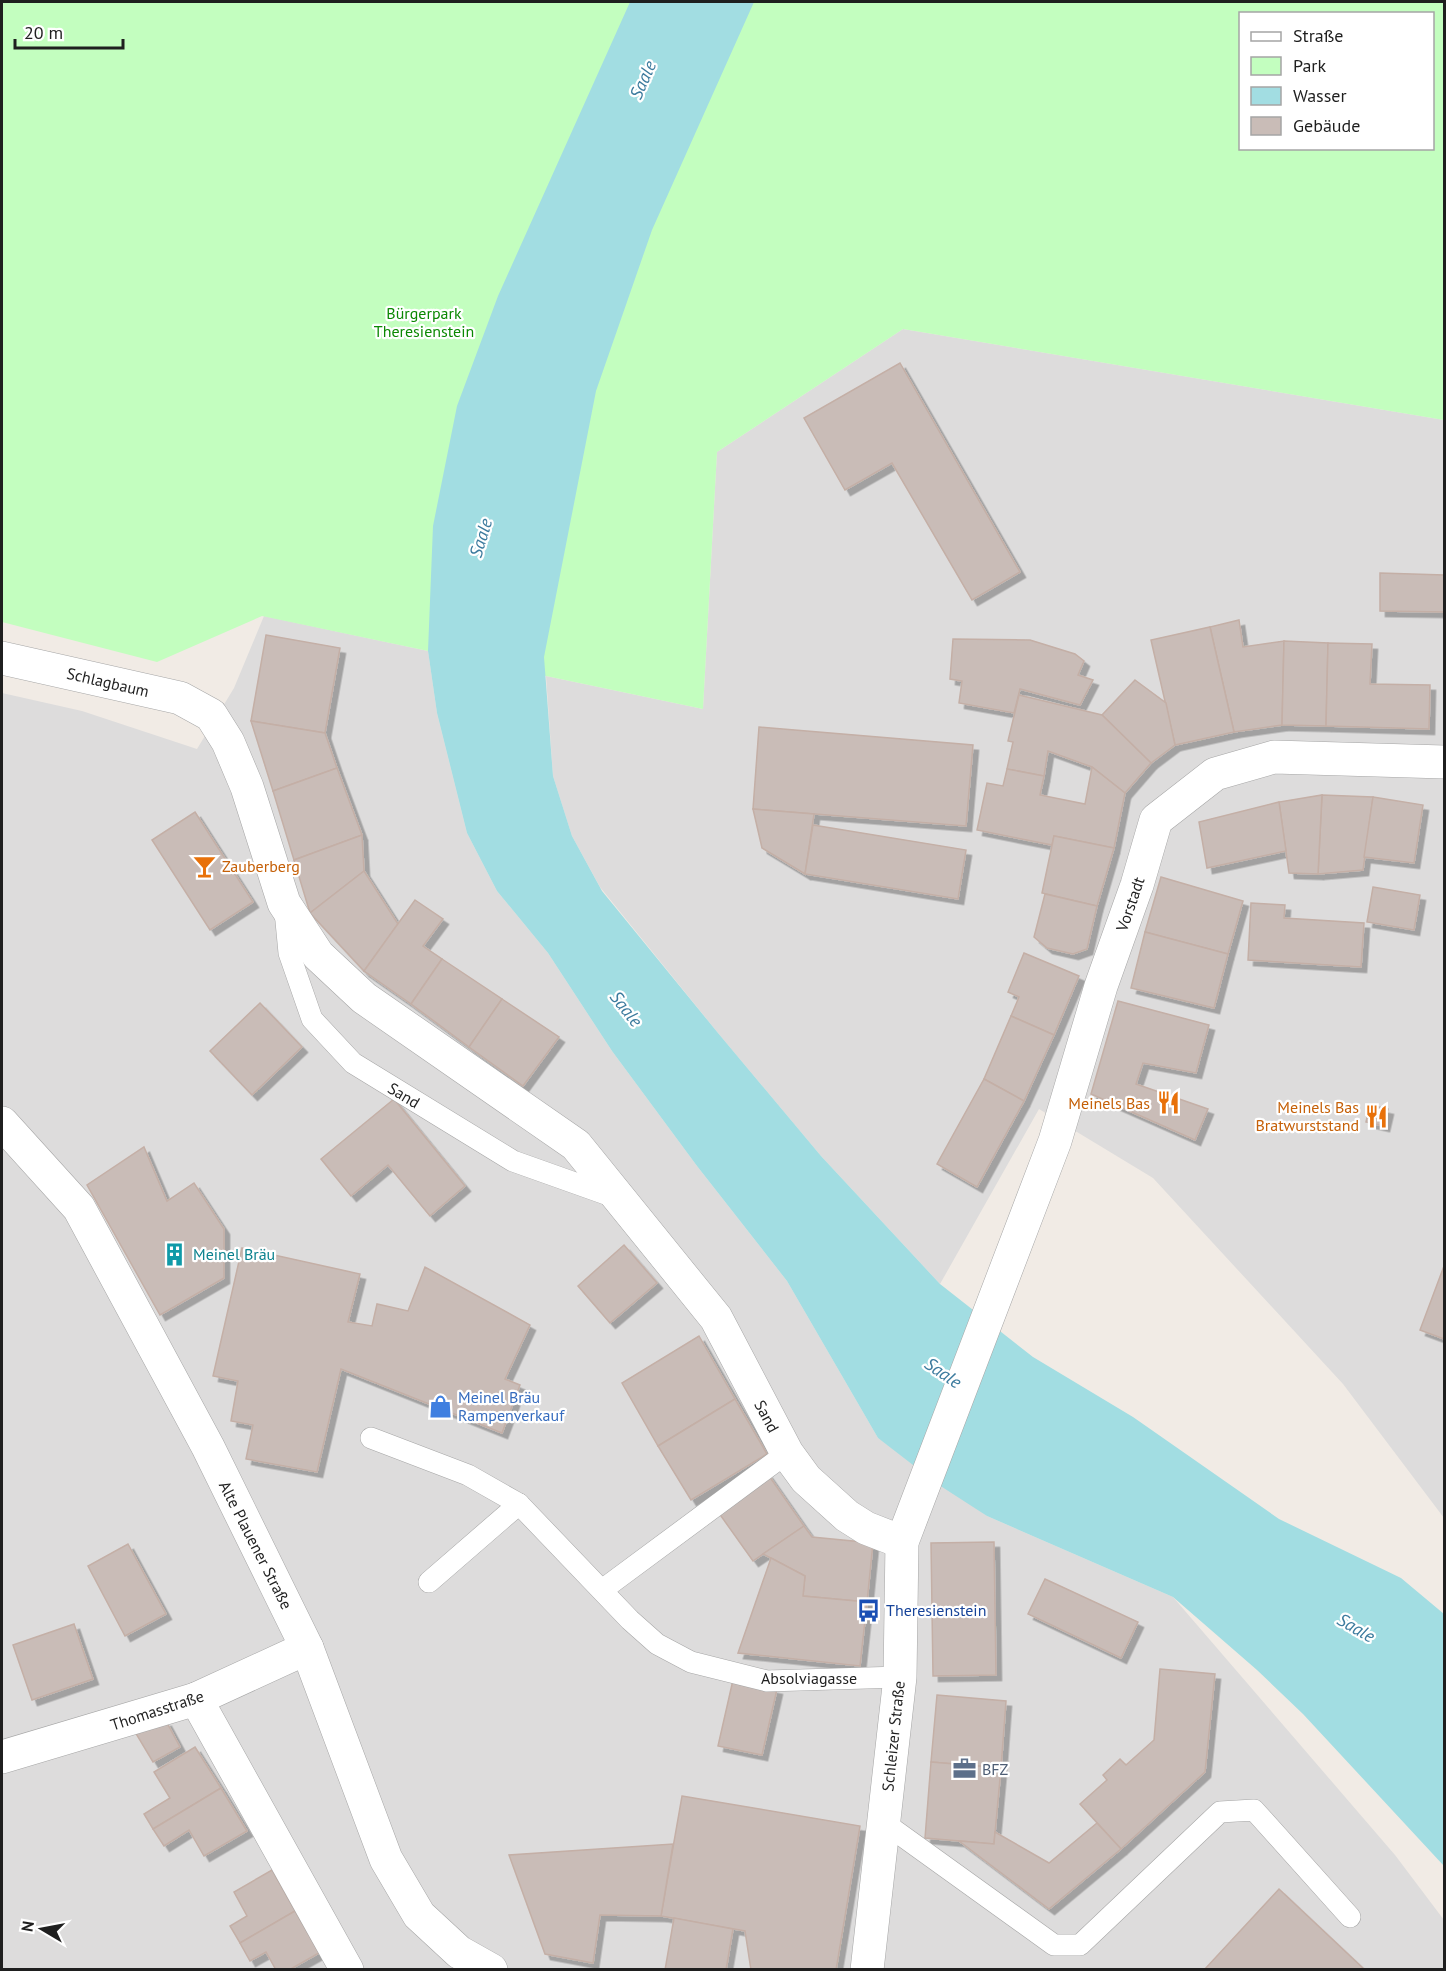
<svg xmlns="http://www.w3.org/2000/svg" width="1446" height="1971" viewBox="0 0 1446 1971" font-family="'PT Sans',sans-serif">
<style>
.residential{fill:#dddcdc}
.park{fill:#c3febf;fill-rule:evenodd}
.water{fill:#a2dde2}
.building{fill:#c9bcb7;stroke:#c4afa6;stroke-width:1.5;filter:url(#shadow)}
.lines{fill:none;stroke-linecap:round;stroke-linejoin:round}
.lane-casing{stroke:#a6a6a6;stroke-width:22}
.street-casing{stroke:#a6a6a6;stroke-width:34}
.lane{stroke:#fff;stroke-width:21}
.street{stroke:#fff;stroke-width:33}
.labels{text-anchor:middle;stroke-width:4.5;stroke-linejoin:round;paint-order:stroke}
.park-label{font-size:16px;fill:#0b8803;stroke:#fff}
.street-label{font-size:16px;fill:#1f1f1f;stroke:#fff}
.food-label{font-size:16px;fill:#c56008;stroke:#fff;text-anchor:end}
.culture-label{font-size:16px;fill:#0d838f;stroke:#fff;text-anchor:start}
.shop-label{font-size:16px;fill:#366cbe;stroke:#fff;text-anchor:start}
.transit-label{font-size:16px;fill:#164399;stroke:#fff;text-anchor:start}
.service-label{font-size:16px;fill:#4e5e75;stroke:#fff;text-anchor:start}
.water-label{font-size:18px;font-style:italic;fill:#3c7b9e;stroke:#fff}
</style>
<defs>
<filter id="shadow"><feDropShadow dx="5.5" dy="5.5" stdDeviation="0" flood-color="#0004"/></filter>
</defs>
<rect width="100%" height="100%" fill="#f1ebe5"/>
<g class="residential">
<polygon points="903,329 1444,420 1444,1518 1343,1384 1153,1178 1039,1109 940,1284 821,1156 718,1033 600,887 572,836 553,776 546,676 703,709 717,452"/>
<polygon points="264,616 428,651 437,713 467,833 497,891 548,953 612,1051 697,1166 787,1281 878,1438 987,1516 1173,1597 1395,1855 1444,1920 1444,1970 2,1970 2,693 82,711 197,749 234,688"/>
</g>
<path class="park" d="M 2,2 L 1444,2 L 1444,420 L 903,329 L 717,452 L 703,709 L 262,616 L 157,662 L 2,622 ZM 1240,14 L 1432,14 L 1432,148 L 1240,148 Z"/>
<polygon class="water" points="630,2 754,2 652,230 596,391 544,657 553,776 572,836 602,891 718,1033 821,1156 940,1284 1033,1357 1133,1417 1279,1519 1401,1578 1444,1614 1444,1866 1303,1714 1257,1670 1173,1597 987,1516 939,1485 878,1438 787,1281 697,1166 612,1051 548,953 497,891 467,833 437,713 428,651 433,526 457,406 498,296"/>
<g class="building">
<polygon points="900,363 1020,572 972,600 892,463 845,490 804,418"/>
<polygon points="1380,573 1444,575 1444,612 1380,611"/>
<polygon points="1239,620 1243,647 1284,641 1282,725 1234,732 1210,627"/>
<polygon points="1210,627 1234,732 1175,745 1151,640"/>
<polygon points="266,635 340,648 325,733 251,721"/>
<polygon points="953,639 1030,640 1075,654 1084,661 1078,675 1093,680 1080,705 1020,689 1014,713 959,703 962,681 950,679"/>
<polygon points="1284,641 1328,643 1326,726 1282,725"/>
<polygon points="1328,643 1372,644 1370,684 1430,685 1429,729 1326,726"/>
<polygon points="1135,680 1166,703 1175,745 1151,763 1102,715"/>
<polygon points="1019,695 1102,715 1151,763 1125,793 1092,767 1048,751 1044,776 1007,769 1013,742 1008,741"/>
<polygon points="251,721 325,733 337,768 273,791"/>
<polygon points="759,727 973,745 966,826 753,809"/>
<polygon points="1092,767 1125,793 1114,848 1054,836 1052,845 977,830 987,783 1003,786 1007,769 1044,776 1040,795 1085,804"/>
<polygon points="337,768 362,835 294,860 273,791"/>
<polygon points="1322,795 1373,797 1363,870 1318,874"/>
<polygon points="1322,795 1318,874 1289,873 1279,802"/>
<polygon points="1373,797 1423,805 1414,863 1364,857"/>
<polygon points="1279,802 1286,851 1207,868 1199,822"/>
<polygon points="753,809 814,814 805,874 762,848"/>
<polygon points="195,812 253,902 210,930 152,840"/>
<polygon points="813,825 966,850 958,899 805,874"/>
<polygon points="362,835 364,871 310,913 294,860"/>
<polygon points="1054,836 1114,848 1097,906 1042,893"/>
<polygon points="364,871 398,924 364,971 310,913"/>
<polygon points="1161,877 1243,901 1228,954 1145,932"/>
<polygon points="1373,887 1420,895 1414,930 1367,922"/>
<polygon points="1045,894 1097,906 1087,949 1073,954 1047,948 1034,937"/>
<polygon points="415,900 443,919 423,946 442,959 411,1004 364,971"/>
<polygon points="1251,903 1285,905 1284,918 1364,923 1361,967 1248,960"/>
<polygon points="1145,932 1228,954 1214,1008 1131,988"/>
<polygon points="1024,953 1079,976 1054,1035 1011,1016 1019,997 1008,992"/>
<polygon points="442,959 502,999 469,1047 411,1004"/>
<polygon points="502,999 559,1037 523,1086 469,1047"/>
<polygon points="1118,1001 1209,1025 1196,1073 1143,1063 1136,1084 1208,1109 1195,1140 1091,1094"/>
<polygon points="260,1003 302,1047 252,1095 210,1051"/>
<polygon points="1011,1016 1054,1035 1024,1101 984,1079"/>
<polygon points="984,1079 1024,1101 977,1187 937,1164"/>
<polygon points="394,1099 465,1186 430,1216 388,1165 351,1196 321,1159"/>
<polygon points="1370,1105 1388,1109 1384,1126 1366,1122"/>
<polygon points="144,1147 167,1201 194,1183 224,1229 224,1278 160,1315 87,1185"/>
<polygon points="624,1245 657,1283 610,1323 578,1286"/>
<polygon points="242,1248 360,1274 348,1322 372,1326 377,1304 408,1311 425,1267 530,1325 505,1379 520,1385 502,1433 341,1369 317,1472 246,1459 253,1425 231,1421 238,1381 213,1376"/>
<polygon points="1444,1266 1444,1339 1420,1330"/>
<polygon points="699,1336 735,1399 658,1446 622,1383"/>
<polygon points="735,1399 767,1454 691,1500 658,1446"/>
<polygon points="767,1473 804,1526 753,1561 716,1509"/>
<polygon points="804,1526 812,1537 873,1543 867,1602 803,1596 805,1576 763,1554"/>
<polygon points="994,1542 996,1675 933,1676 931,1543"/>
<polygon points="128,1544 166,1614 125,1636 88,1566"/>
<polygon points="771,1558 805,1576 803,1596 867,1602 860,1666 738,1653"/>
<polygon points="1045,1579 1138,1622 1121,1658 1028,1614"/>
<polygon points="74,1624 93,1679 32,1700 13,1645"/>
<polygon points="1160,1669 1215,1674 1205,1772 1121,1849 1080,1804 1107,1780 1103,1775 1120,1759 1126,1765 1154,1740"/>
<polygon points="733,1680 777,1689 762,1755 718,1746"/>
<polygon points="937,1695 1006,1701 1001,1768 931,1762"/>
<polygon points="166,1721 180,1747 153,1762 135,1732"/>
<polygon points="195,1747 221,1788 153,1829 144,1814 170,1798 154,1772"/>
<polygon points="931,1762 1001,1768 994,1844 925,1838"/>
<polygon points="221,1788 247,1831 204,1856 189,1830 164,1846 153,1829"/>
<polygon points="682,1796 860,1826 836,1970 751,1970 745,1931 661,1916"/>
<polygon points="1097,1823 1121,1849 1049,1909 959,1841 994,1844 995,1832 1049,1863"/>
<polygon points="673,1844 661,1916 600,1915 593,1963 545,1954 509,1855"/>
<polygon points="272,1870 295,1911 240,1943 230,1926 247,1916 234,1892"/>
<polygon points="1279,1889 1365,1970 1204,1970"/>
<polygon points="295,1911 319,1953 289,1970 276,1970 266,1952 250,1961 240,1943"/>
<polygon points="674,1918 733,1929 726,1970 665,1970"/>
</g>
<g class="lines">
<defs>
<g id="lane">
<polyline points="285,911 289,953 312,1019 353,1063 513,1161 617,1198"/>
<polyline points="371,1438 468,1475 519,1504 630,1620 657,1644 691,1662 767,1681 900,1677"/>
<polyline points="429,1582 519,1504"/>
<polyline points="602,1590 787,1453"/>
<polyline points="883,1822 1054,1945 1080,1945 1220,1812 1254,1810 1350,1917"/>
</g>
<g id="street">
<polyline points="2,658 180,698 211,715 228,742 247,787 284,903 318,955 364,998 576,1145 716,1318 787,1453 806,1479 847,1516 866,1528 902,1542"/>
<polyline points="2,1123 79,1208 208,1447 307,1648 386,1859 419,1915 459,1952 491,1970"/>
<polyline points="196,1699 347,1970"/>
<polyline points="2,1757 196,1699 307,1648"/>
<polyline points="867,1970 900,1677 902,1542 1055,1141 1101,986 1137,885 1156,820 1215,774 1274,757 1444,762"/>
</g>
</defs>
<use href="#lane" class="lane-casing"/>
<use href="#street" class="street-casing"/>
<use href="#lane" class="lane"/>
<use href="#street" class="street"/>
</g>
<defs>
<symbol id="bar-bare" viewBox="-9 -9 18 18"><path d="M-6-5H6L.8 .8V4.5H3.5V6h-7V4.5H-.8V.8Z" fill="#e8710a" stroke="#fff" stroke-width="2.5" paint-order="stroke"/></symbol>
<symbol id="restaurant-bare" viewBox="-9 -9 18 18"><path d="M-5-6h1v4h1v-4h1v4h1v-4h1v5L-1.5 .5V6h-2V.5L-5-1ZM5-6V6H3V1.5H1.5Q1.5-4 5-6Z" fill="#e8710a" stroke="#fff" stroke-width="2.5" paint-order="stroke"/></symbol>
<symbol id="building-bare" viewBox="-9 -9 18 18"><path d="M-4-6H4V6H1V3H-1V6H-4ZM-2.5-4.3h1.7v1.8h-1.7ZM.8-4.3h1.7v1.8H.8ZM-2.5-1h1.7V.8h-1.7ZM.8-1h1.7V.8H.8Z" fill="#0f9aa8" stroke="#fff" stroke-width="2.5" paint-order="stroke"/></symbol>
<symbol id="shop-bare" viewBox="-9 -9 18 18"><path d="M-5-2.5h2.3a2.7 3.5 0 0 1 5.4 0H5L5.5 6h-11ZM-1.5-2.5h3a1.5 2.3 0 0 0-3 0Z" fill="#3f7fe0" stroke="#fff" stroke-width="2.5" paint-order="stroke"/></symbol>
<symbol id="bus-bare" viewBox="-9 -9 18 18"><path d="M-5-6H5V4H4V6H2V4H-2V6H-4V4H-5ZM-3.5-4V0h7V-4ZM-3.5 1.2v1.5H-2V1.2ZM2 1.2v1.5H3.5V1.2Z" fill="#1a4fb4" stroke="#fff" stroke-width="2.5" paint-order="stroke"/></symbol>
<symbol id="office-bare" viewBox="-9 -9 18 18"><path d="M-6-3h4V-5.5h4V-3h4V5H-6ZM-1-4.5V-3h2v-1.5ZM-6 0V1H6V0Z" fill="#5c6f8a" stroke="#fff" stroke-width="2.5" paint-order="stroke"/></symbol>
</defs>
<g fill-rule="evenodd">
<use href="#bar-bare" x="188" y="850" width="33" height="33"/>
<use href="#restaurant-bare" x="1152" y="1086" width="33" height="33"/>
<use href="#restaurant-bare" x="1360" y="1100" width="33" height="33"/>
<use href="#building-bare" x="158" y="1238" width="33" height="33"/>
<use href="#shop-bare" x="424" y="1390" width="33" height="33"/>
<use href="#bus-bare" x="852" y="1594" width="33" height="33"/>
<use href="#office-bare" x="948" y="1752" width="33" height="33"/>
</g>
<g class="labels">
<g class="park-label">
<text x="424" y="319">Bürgerpark<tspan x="424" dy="18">Theresienstein</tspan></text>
</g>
<g class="street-label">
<text transform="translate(108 682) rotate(13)" y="6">Schlagbaum</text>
<text transform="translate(1130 904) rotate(-71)" y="6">Vorstadt</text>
<text transform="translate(404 1095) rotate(31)" y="6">Sand</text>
<text transform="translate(767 1416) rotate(62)" y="6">Sand</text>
<text transform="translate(256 1545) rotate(63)" y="6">Alte Plauener Straße</text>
<text x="809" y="1684">Absolviagasse</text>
<text transform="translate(157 1710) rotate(-18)" y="6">Thomasstraße</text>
<text transform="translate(893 1736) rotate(-84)" y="6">Schleizer Straße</text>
</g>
<g class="food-label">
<text x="222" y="872" text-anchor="start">Zauberberg</text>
<text x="1150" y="1109">Meinels Bas</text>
<text x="1359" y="1113">Meinels Bas<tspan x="1359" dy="18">Bratwurststand</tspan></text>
</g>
<g class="culture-label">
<text x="193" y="1260">Meinel Bräu</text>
</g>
<g class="shop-label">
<text x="458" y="1403">Meinel Bräu<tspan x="458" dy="18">Rampenverkauf</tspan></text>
</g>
<g class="transit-label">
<text x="886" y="1616">Theresienstein</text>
</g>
<g class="service-label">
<text x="982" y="1775">BFZ</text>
</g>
<g class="water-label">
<text transform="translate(643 80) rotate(-66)" y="6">Saale</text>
<text transform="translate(481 538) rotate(-73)" y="6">Saale</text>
<text transform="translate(626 1009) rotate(52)" y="6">Saale</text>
<text transform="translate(943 1373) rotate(34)" y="6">Saale</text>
<text transform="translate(1356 1628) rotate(30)" y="6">Saale</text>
</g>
</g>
<rect width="1446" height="1971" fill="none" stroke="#1f1f1f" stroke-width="6"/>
<rect x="1239" y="12" width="195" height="138" fill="#ffffff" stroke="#a5a5a5" stroke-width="1.5"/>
<rect x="1251" y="32" width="30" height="9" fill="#ffffff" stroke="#a5a5a5" stroke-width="1.5"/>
<text x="1293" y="42" font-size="18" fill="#1f1f1f">Straße</text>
<rect x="1251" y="57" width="30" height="18" fill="#c3febf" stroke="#a5a5a5" stroke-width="1.5"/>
<text x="1293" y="72" font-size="18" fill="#1f1f1f">Park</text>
<rect x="1251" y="87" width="30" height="18" fill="#a2dde2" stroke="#a5a5a5" stroke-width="1.5"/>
<text x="1293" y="102" font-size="18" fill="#1f1f1f">Wasser</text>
<rect x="1251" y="117" width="30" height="18" fill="#c9bcb7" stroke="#a5a5a5" stroke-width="1.5"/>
<text x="1293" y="132" font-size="18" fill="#1f1f1f">Gebäude</text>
<g transform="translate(42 1929) rotate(280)" stroke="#ffffff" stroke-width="4.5" paint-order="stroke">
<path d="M0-4.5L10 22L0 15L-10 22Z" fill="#1f1f1f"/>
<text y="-9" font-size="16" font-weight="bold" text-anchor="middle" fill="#1f1f1f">N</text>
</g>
<path d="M15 39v9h108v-9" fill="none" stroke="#1f1f1f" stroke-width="3"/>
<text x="24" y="39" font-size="18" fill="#1f1f1f" stroke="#ffffff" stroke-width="4.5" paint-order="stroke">20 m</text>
</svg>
